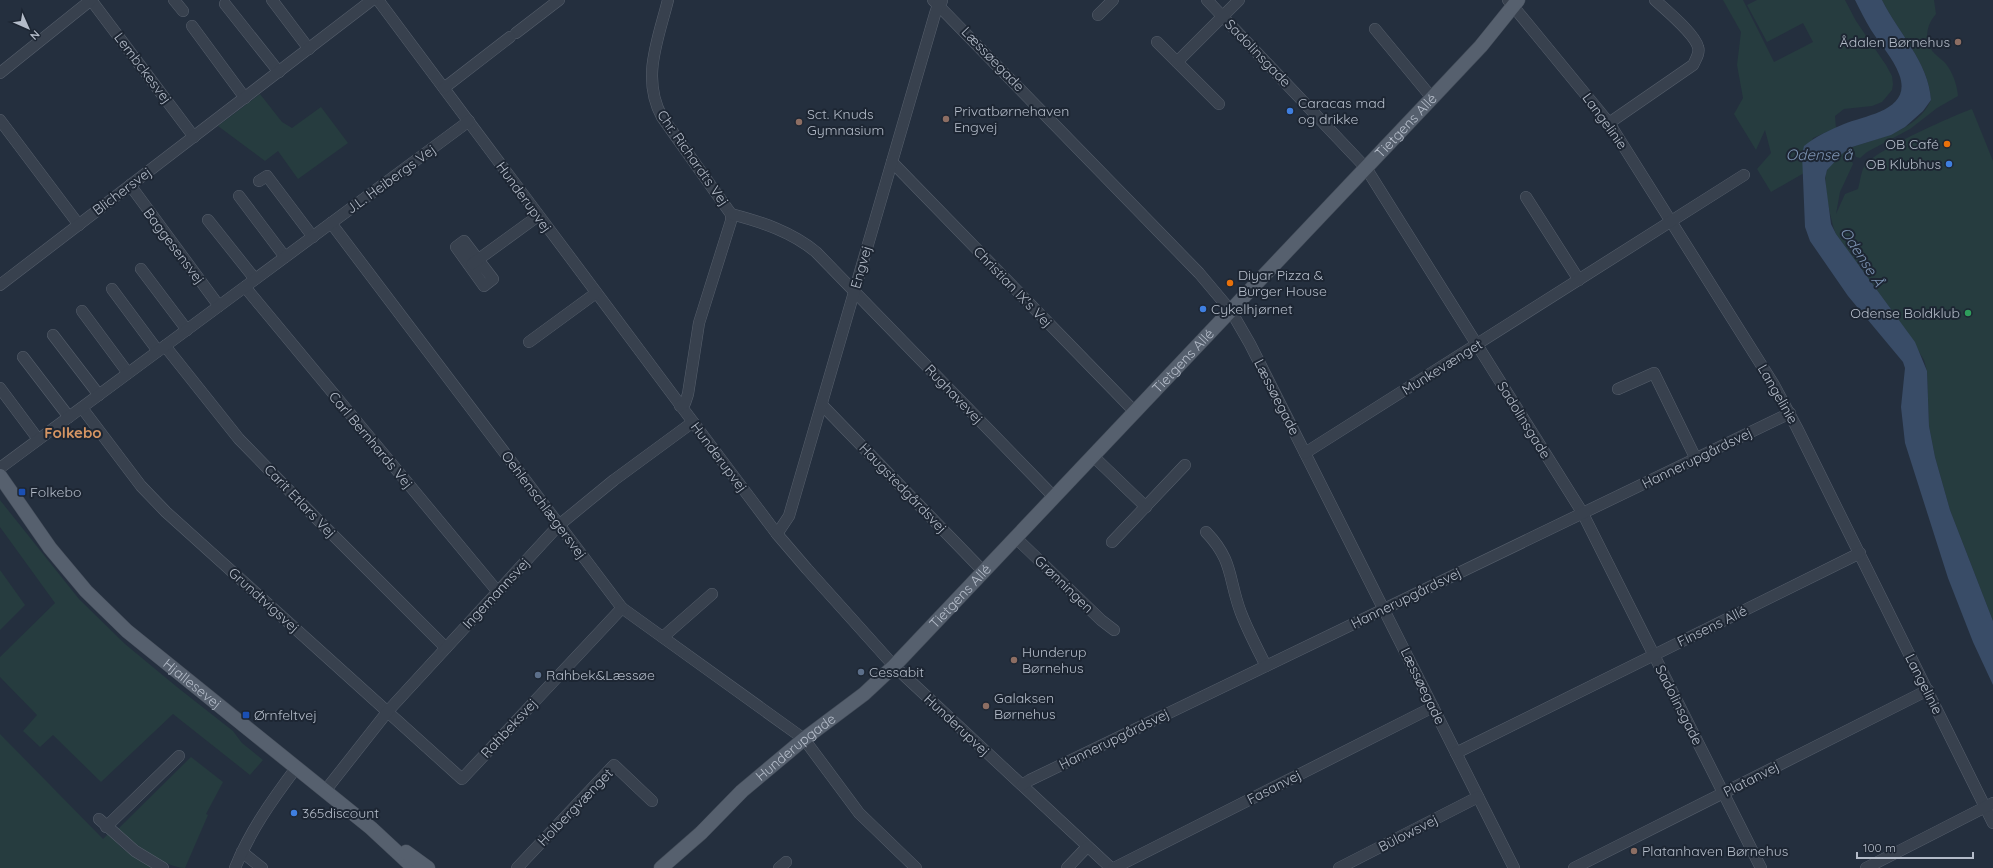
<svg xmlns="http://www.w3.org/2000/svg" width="1993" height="868" viewBox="0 0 1993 868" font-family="Quicksand,sans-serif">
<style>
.green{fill:#263c3f}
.water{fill:#394c67}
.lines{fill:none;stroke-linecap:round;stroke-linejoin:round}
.minor-casing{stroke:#565f6c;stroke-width:12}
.major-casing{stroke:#414a57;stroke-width:15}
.minor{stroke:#38414e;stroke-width:11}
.major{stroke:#56606e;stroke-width:14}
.education-dot{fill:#8d6e63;stroke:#1d2633;stroke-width:1.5}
.shop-dot{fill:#3f7fe0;stroke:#1d2633;stroke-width:1.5}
.food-dot{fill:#e8710a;stroke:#1d2633;stroke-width:1.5}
.leisure-dot{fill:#2e9e5b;stroke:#1d2633;stroke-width:1.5}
.transit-dot{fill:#1a4fb4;stroke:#1d2633;stroke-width:1.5}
.service-dot{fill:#5c6f8a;stroke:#1d2633;stroke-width:1.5}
.labels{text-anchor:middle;stroke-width:4;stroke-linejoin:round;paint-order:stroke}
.poi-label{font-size:14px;fill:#b4bcc9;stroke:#1d2633;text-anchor:start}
.street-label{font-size:14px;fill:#b4bcc9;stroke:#1d2633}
.water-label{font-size:15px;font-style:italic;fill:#7c92b1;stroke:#1d2633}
.neighbourhood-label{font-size:15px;font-weight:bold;fill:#d59563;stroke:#1d2633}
</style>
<rect width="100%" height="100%" fill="#242f3e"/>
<g class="green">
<polygon points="1723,0 1743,0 1774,62 1813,42 1803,23 1767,42 1747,5 1757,0 1845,0 1856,21 1886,65 1892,76 1893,84 1892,90 1882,102 1872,106 1844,109 1835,116 1836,128 1813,138 1803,165 1804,173 1771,192 1757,169 1771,153 1765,130 1756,150 1734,114 1743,98 1737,65 1741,32"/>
<path d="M 1882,0 L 1934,0 L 1936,14 C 1926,25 1923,42 1935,54 C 1938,57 1943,60 1946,64 C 1953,73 1957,85 1958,96 L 1937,108 L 1910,129 L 1867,152 L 1860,158 L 1856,157 L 1852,147 C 1879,138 1918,130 1931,100 C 1929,63 1898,32 1882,0 Z"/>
<polygon points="260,94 282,122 292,128 321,107 348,143 298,179 278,151 265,161 218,126"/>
<path d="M 1972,109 L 1993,161 L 1993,621 L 1950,510 L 1935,457 L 1929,426 L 1927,371 L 1924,360 L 1906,330 L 1836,234 C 1831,223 1823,183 1826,173 C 1829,164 1840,154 1848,150 L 1853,164 L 1840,192 L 1836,214 L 1845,194 L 1858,189 C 1860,182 1861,171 1865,165 C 1878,149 1950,117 1972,109 Z"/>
<polygon points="0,500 79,599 125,644 177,687 233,731 242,743 263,760 250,775 173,714 101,782 53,735 40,747 23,731 37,715 0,677 0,657 55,603 0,527"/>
<polygon points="0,570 25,605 0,630"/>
<polygon points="0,734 103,839 108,834 123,849 154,868 0,868"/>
<path d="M 191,757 L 223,782 L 206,814 L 208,815 L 185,868 C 164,868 134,842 117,830 Z"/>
</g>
<path class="water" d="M 1855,0 L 1882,0 C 1898,32 1929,63 1931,100 L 1923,111 L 1905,127 L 1891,135 L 1852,147 L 1843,153 L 1827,170 L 1825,178 L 1831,224 L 1836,234 L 1915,342 L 1927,371 L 1929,426 L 1935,457 L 1950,510 L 1993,621 L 1993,685 L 1973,642 L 1948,578 L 1905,443 L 1901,407 L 1905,368 L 1903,362 L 1848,296 L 1810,241 L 1805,227 L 1802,154 L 1804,146 C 1816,136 1830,130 1844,124 C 1867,115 1913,110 1899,74 C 1893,58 1880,44 1871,30 C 1865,20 1860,10 1855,0 Z"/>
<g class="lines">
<defs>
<g id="minor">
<polyline points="91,0 194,137"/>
<polyline points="174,0 183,11"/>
<polyline points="272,0 309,49"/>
<polyline points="378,0 693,422 777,534 807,569 894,666 1111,868"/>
<path d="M 668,0 C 658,40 641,78 662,117 L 731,214 L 731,221 L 699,323 L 688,394 L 685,403 L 680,406"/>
<polyline points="933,0 1199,273 1231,311 1250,344 1514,868"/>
<polyline points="1207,0 1366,168 1582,512 1761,868"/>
<polyline points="1508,0 1609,123 1774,385 1797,428 1993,823"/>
<polyline points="225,4 279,72"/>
<polyline points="1098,15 1113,0"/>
<polyline points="192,26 245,98"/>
<polyline points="1375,29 1432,98"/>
<polyline points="516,33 559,0"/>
<polyline points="1157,42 1219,104"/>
<polyline points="1177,62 1239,0"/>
<polyline points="0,73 91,0"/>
<polyline points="444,88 510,37"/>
<polyline points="0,120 79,225"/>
<path d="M 1609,123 L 1693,65 C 1696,59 1700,53 1698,47 C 1695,34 1666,10 1655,0"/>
<polyline points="892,162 1135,412"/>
<polyline points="259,181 267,176 313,237"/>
<polyline points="130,185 219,306"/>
<polyline points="239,196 285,257"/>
<polyline points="1526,197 1579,280"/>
<path d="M 731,214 C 762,222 792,232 816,252 L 1054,497"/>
<polyline points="208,220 255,279"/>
<polyline points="331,223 622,608 804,739 859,813 916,868"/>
<polygon points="464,241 493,279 484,286 456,247"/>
<polyline points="472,264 538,216"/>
<polyline points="141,269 187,330"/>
<polyline points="0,285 372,0"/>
<polyline points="245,287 498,592"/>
<polyline points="112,289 158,351"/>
<polyline points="82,311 128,373"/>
<polyline points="53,335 99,395"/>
<polyline points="529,342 596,293"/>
<polyline points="165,346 239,439 311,513 446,648"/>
<polyline points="23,357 69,417"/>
<polyline points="0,388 38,439"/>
<polyline points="1618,389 1654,373 1696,459"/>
<polyline points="822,405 983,571"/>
<polyline points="82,408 141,486 166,512 462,779 622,608"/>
<polyline points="1305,453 1744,175"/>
<polyline points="1093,456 1146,507"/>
<polyline points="0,468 469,121"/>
<path d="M 1206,532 C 1234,561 1228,579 1241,613 C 1248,631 1257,648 1266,666"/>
<polyline points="777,534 789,516 935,14 938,5 942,1"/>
<polyline points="1016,538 1101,620 1114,630"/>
<polyline points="1112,542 1185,465"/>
<polyline points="663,637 712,594"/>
<polyline points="1456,753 1860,553"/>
<polyline points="1022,785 1030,780 1790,413"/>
<polyline points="325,791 388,711 559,525 614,480 693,422"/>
<polyline points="99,819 135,851 163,868"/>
<polyline points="106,827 179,756"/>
<polyline points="242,852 262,868"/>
<path d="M 235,868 C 250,831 272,800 296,768"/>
<polyline points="517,868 614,765 652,801"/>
<polyline points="779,868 786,862"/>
<polyline points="1067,868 1087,847"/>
<polyline points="1114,868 1433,707"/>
<polyline points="1339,868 1478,797"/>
<polyline points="1574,868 1928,690"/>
<polyline points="1866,868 1993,803"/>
</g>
<g id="major">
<path id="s1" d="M 0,476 L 50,548 L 86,591 L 127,631 L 371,828 L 414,868"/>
<polyline points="406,852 428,868"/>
<path id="s2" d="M 661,868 L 701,833 L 742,791 L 804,739 L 864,694 L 894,666 L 1432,98 L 1481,46 L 1518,0"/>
</g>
</defs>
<use href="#minor" class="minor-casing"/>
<use href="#major" class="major-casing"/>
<use href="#minor" class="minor"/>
<use href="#major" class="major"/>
</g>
<g class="education-dot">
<circle cx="1958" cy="42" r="4"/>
<circle cx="946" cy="119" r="4"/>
<circle cx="799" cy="122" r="4"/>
<circle cx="1014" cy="660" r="4"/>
<circle cx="986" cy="706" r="4"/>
<circle cx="1634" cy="851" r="4"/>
</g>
<g class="shop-dot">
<circle cx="1290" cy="111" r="4"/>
<circle cx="1949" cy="164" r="4"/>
<circle cx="1203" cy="309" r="4"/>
<circle cx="294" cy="813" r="4"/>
</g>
<g class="food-dot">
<circle cx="1947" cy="144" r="4"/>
<circle cx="1230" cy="283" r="4"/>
</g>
<circle class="leisure-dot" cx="1968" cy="313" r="4"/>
<g class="transit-dot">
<rect x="18" y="488" width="8" height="8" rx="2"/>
<rect x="242" y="711" width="8" height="8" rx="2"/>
</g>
<g class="service-dot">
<circle cx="861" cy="672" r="4"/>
<circle cx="538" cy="675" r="4"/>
</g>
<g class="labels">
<g class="poi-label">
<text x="1950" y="47" text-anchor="end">Ådalen Børnehus</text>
<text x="1298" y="108">Caracas mad<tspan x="1298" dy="16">og drikke</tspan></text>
<text x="954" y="116">Privatbørnehaven<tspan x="954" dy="16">Engvej</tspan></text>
<text x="807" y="119">Sct. Knuds<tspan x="807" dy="16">Gymnasium</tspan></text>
<text x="1939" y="149" text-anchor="end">OB Café</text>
<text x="1941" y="169" text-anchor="end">OB Klubhus</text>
<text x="1238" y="280">Diyar Pizza &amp;<tspan x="1238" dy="16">Burger House</tspan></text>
<text x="1211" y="314">Cykelhjørnet</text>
<text x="1960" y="318" text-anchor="end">Odense Boldklub</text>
<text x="30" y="497">Folkebo</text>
<text x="1022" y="657">Hunderup<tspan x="1022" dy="16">Børnehus</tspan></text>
<text x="869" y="677">Cessabit</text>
<text x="546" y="680">Rahbek&amp;Læssøe</text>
<text x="994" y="703">Galaksen<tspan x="994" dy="16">Børnehus</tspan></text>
<text x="254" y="720">Ørnfeltvej</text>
<text x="302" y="818">365discount</text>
<text x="1642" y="856">Platanhaven Børnehus</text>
</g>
<g class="street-label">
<text transform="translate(1258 53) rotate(46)" y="5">Sadolinsgade</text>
<text transform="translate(993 59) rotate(46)" y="5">Læssøegade</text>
<text transform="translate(143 68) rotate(53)" y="5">Lembckesvej</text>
<text transform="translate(1605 121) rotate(54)" y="5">Langelinie</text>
<text dy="5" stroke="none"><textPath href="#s2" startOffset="1053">Tietgens Allé</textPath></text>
<text transform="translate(693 158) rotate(55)" y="5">Chr. Richardts Vej</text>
<text transform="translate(391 179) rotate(-36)" y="5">J.L. Heibergs Vej</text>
<text transform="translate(122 191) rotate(-37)" y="5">Blichersvej</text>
<text transform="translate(524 197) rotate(54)" y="5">Hunderupvej</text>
<text transform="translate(174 246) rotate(53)" y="5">Baggesensvej</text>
<text transform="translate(861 267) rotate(-74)" y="5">Engvej</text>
<text transform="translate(1013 287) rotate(46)" y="5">Christian IX's Vej</text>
<text dy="5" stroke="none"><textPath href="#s2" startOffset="729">Tietgens Allé</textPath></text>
<text transform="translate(1442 367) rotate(-32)" y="5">Munkevænget</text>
<text transform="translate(954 394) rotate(46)" y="5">Rughavevej</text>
<text transform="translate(1778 394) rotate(60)" y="5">Langelinie</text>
<text transform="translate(1277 397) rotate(63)" y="5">Læssøegade</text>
<text transform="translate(1524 420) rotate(58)" y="5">Sadolinsgade</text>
<text transform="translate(371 440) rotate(50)" y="5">Carl Bernhards Vej</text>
<text transform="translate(719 457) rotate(53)" y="5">Hunderupvej</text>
<text transform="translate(1697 458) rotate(-26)" y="5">Hannerupgårdsvej</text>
<text transform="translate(903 488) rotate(46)" y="5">Haugstedgårdsvej</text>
<text transform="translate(300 501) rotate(46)" y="5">Carit Etlars Vej</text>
<text transform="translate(544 505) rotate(53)" y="5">Oehlenschlægersvej</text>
<text transform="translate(1064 584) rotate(44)" y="5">Grønningen</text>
<text transform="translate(496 593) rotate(-47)" y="5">Ingemannsvej</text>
<text dy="5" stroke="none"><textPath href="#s2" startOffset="405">Tietgens Allé</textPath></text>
<text transform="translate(1406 598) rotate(-26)" y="5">Hannerupgårdsvej</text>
<text transform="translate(264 600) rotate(42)" y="5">Grundtvigsvej</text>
<text transform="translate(1712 626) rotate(-26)" y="5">Finsens Allé</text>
<text dy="5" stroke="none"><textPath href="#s1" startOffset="285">Hjallesevej</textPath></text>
<text transform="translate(1924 684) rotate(63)" y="5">Langelinie</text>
<text transform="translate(1423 686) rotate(64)" y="5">Læssøegade</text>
<text transform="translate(1679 705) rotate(63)" y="5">Sadolinsgade</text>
<text transform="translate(957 725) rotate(43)" y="5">Hunderupvej</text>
<text transform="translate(509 728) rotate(-47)" y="5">Rahbeksvej</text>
<text transform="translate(1114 739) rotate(-26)" y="5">Hannerupgårdsvej</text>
<text dy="5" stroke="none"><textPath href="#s2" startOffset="181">Hunderupgade</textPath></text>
<text transform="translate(1751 779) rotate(-27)" y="5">Platanvej</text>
<text transform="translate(1274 787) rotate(-27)" y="5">Fasanvej</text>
<text transform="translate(575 807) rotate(-46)" y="5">Holbergvænget</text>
<text transform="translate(1408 833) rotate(-27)" y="5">Bülowsvej</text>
</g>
<g class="water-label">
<text x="1819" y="160">Odense å</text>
<text transform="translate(1862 257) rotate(57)" y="5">Odense Å</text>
</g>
<g class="neighbourhood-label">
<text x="73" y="438">Folkebo</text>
</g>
</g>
<g transform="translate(28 28) rotate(135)" stroke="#1d2633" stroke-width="3" paint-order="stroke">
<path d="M0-3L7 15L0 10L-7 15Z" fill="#b4bcc9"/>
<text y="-6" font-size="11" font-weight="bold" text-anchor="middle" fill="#b4bcc9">N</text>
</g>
<path d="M1857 852v6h116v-6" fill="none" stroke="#b4bcc9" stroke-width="2"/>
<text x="1863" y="852" font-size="12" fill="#b4bcc9" stroke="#1d2633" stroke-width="3" paint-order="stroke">100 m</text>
</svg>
